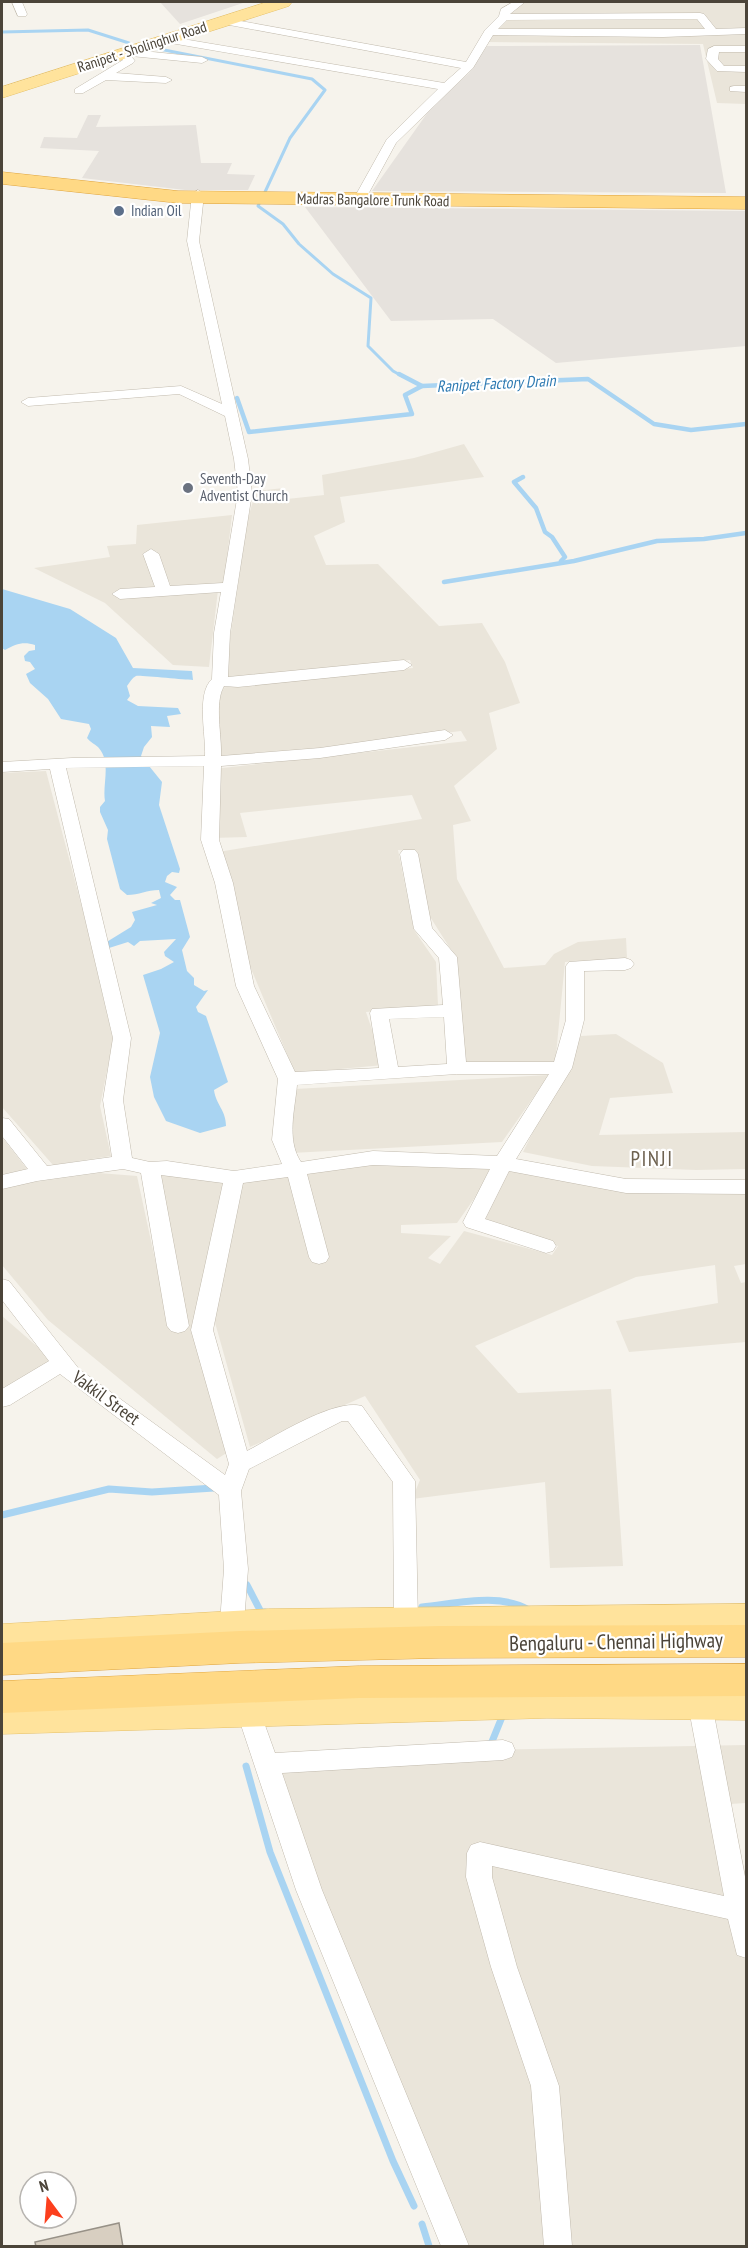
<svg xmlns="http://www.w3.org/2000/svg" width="748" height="2248" viewBox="0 0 748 2248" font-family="'PT Sans Narrow',sans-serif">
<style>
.residential{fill:#eae5da}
.industrial{fill:#e6e2dd}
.water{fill:#a9d4f2}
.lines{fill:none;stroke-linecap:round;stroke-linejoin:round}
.stream-far2{stroke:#a9d4f2;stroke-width:3}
.stream-far1{stroke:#a9d4f2;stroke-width:4.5}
.stream{stroke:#a9d4f2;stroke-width:7}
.building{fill:#d8cfc1;stroke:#979187;stroke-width:1.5}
.minor-casing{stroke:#c2bbae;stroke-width:1}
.primary-casing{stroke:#e6c16a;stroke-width:1}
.trunk-casing{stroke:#e0a43c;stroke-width:1}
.minor{fill:#fff;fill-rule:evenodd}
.primary{fill:#ffe39c;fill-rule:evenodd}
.trunk{fill:#ffd985;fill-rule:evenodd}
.service-dot{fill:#5c6f8a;stroke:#fff;stroke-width:2}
.worship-dot{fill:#6b7280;stroke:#fff;stroke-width:2}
.labels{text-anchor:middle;stroke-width:4.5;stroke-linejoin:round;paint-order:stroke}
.far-street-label{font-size:15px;fill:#4b4439;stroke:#fff}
.far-service-label{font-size:15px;fill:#4e5e75;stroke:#fff;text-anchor:start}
.far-worship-label{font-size:15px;fill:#5b616d;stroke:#fff;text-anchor:start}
.far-water-label{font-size:16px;font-style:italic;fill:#2e7ab2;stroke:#fff}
.street-label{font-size:18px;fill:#4b4439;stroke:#fff}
.quarter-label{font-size:21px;letter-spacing:1.5px;fill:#6e6250;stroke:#fff}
.near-street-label{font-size:21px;fill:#4b4439;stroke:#fff}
</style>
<rect width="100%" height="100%" fill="#f6f3ec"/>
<g class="residential">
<polygon points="524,2 746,2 746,104 717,103 703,44 486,42 512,10"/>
<polygon points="464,444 484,477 340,497 345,522 314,536 326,565 378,564 439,626 482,623 505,662 520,703 489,713 497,749 454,786 471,821 453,825 457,879 504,968 545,965 554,954 578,942 626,938 627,958 565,962 555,1065 466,1062 453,953 427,912 417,851 398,850 414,930 436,962 438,1006 366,1012 384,1065 295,1073 249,964 218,852 422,819 412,795 240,813 247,837 212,838 214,769 467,741 461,731 228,759 215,758 218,688 413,668 410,660 224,679 248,518 256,491 284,488 287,499 324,495 322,475 414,458"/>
<polygon points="232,515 224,583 171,586 156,551 143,553 155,587 113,592 116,596 218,590 209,667 173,665 105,603 34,568 110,557 107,546 136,544 137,525"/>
<polygon points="46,771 85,919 113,1040 100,1106 111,1156 53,1165 2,1107 2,773"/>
<polygon points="616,1034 663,1063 673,1093 610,1098 599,1135 746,1132 746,1169 696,1170 592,1166 523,1152 581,1036"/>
<polygon points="549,1075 502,1142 291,1153 295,1089"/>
<polygon points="2,1137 27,1169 2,1175"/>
<polygon points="373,1161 497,1166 457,1223 401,1225 401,1233 451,1236 428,1258 440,1264 464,1231 552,1255 558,1246 480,1220 507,1167 627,1191 746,1190 746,1264 734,1266 741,1283 746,1282 746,1342 629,1352 616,1321 718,1303 715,1265 636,1277 475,1346 518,1393 611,1389 623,1566 550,1568 545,1482 412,1499 420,1480 365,1396 250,1447 214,1319 239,1181"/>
<polygon points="99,1173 137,1176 170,1329 160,1175 228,1182 193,1324 228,1452 217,1459 48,1320 2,1265 2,1189 20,1184"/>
<polygon points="2,1316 55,1362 2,1394"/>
<polygon points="746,1745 746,1803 730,1804 746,1877 746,2246 454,2246 269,1754"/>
</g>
<g class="industrial">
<polygon points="160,2 246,2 180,24"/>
<polygon points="700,45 726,193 372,191 433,105 469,73 487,46"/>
<polygon points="88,115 101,115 96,127 196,125 201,163 232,163 227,174 255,175 248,190 185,190 82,178 99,151 40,148 44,137 77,138"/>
<polygon points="305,207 746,211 746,346 556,363 493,319 391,321"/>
</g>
<path class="water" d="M 2,589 L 70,609 L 116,638 L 133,668 L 192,671 L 193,680 C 184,680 140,675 136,676 C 132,678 130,682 127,686 L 130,696 L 127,700 L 138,706 L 178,708 L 181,714 L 167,716 L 170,727 L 151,726 L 152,737 L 144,747 L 141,756 L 162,782 L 159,805 L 180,869 L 179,873 L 172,872 L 167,876 L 165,882 L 177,887 L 170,895 L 175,900 L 180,900 L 190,937 L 182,950 L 187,971 L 194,978 L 194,985 L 204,991 L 208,990 L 196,1007 L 198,1012 L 206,1016 L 228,1082 L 214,1090 C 216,1105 226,1110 226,1126 L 200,1133 L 166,1121 L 154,1097 L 150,1077 L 160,1033 L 143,975 L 161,969 L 174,962 L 165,956 L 164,952 L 176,939 L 140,941 L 134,946 L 128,942 L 109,948 L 105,943 L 131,927 L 135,920 L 132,912 L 157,905 L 151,903 L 161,898 L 159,890 C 147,890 139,895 127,895 L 120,889 L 107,839 L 108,830 L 100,812 L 100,807 L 105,801 C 102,784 112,762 98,747 C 95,744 90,742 87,738 L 91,729 L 89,724 L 61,719 L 48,699 L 30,683 L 26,674 L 35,669 L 30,662 L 25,661 L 24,656 L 29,651 L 35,650 L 35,645 C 23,641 16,644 5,650 L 2,648 Z"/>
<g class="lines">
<g class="stream-far2">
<polyline points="2,32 88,30 129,43"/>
<polyline points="154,48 312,79 325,90 290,138 265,192"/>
<polyline points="259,204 258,206 283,224 299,244 333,274 371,298 368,346 393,371 402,376"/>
</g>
<g class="stream-far1">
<polyline points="399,374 422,386 588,379 654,424 691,430 746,424"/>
<polyline points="237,398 249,432 412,414 405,395 422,386"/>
<polyline points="523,477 514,482 536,508 545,532 552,537 565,557 561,561"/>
<polyline points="444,582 574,561 657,541 704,539 746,533"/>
</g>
<g class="stream">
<polyline points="2,1515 109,1489 152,1492 214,1488"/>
<polyline points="247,1585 261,1612 265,1612"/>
<path d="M 422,1607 C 455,1604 499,1592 529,1610"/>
<polyline points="489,1744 491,1744 502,1717"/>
<polyline points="246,1766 270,1852 393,2161 414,2206"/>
<polyline points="422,2224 429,2246"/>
</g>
</g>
<polygon class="building" points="119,2223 123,2247 36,2247 35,2242"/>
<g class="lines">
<defs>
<g id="minor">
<polygon points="12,2 22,2 27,14 26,16 18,16"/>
<path d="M 513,2 L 525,2 L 510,14 L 700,13 L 704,14 L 716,29 L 746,28 L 746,34 L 663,37 L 493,35 L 473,68 L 396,143 L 365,200 L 359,204 L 353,200 L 387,139 L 438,89 L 165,42 L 160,39 L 165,36 L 444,83 L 461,68 L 224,24 L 219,21 L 224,18 L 466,62 L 485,30 L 499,16 L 501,9 ZM 697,19 L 705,29 L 498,29 L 507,20 Z"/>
<polygon points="714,46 746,46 746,52 719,52 718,59 724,66 746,66 746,72 717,71 706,59 708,49"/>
<polygon points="123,49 202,57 208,60 202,63 131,56 135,61 133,63 116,73 166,77 172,80 166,83 106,80 83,93 75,93 75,89 123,60 117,52"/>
<polygon points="734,86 746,86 746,92 730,91 730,87"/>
<path d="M 198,190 L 204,194 L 199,241 L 248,459 L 252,493 L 230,633 L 228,677 L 404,660 L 412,665 L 404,670 L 238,687 L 224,686 C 214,703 222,736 221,756 L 320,748 L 445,730 L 453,735 L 445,740 L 320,758 L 221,766 L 219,840 L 233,883 L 254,986 L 295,1072 L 379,1068 L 370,1013 L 372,1009 L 443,1005 L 439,958 L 414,929 L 400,854 L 403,850 L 415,850 L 418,854 L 432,928 L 457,957 L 466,1062 L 554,1062 L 566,1020 L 566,966 L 569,962 L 625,958 L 631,960 L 634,964 L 631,968 L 625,970 L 584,971 L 584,1020 L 572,1068 L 516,1159 L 626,1179 L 746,1180 L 746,1194 L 626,1193 L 509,1171 L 485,1219 L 553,1241 L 556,1246 L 553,1251 L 546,1253 L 466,1227 L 463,1222 L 490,1169 L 373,1165 L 307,1174 L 329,1257 L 326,1262 L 319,1264 L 312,1262 L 309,1257 L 288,1177 L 243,1183 L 213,1330 L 247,1451 C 274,1437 334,1398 362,1406 L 415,1481 L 418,1622 L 414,1629 L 406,1631 L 398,1629 L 394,1622 L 393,1482 L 348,1421 L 342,1421 L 249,1469 L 241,1491 L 248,1569 L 243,1636 L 239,1643 L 231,1645 L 223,1643 L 219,1636 L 224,1569 L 219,1495 L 60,1374 L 10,1405 L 2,1407 L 2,1389 L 49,1361 L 2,1300 L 2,1279 L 9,1281 L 79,1369 L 225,1475 L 229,1464 L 191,1330 L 223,1183 L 161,1175 L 189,1326 L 185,1331 L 178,1333 L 171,1331 L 167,1326 L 141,1173 L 123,1169 L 37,1181 L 2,1189 L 2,1175 L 28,1169 L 2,1136 L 2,1118 L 9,1119 L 47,1166 L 112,1157 L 103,1100 L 113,1038 L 50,769 L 2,772 L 2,762 L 72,758 L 205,756 C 206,734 196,694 212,679 L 214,633 L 221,592 L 120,599 L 112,594 L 120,589 L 155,587 L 143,554 L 151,549 L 159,554 L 170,586 L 223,583 L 238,493 L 234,459 L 225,416 L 179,394 L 28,406 L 21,402 L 28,398 L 181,386 L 222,404 L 187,241 L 192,194 ZM 204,766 L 201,840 L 215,883 L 236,986 L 278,1079 L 272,1140 L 282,1164 L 234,1171 L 167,1161 L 150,1162 L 132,1158 L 123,1100 L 131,1038 L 66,768 ZM 444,1017 L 447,1064 L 398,1067 L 389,1019 ZM 457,1074 L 549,1074 L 497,1156 L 373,1151 L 301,1162 C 286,1140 295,1109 297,1085 Z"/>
<polygon points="700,1694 709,1697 712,1704 746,1882 746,1958 737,1955 728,1919 492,1866 492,1877 517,1967 559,2086 572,2246 544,2246 531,2086 491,1967 466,1877 467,1853 471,1845 480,1842 724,1896 688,1704 691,1697"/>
<polygon points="248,1700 257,1703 275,1753 503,1740 512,1743 515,1750 512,1757 503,1760 282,1773 322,1890 469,2246 441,2246 296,1890 236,1710 239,1703"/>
</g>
<g id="primary">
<polygon points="267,2 292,2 289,6 2,98 2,87"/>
<polygon points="746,1604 746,1634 268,1639 2,1654 2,1624 268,1609"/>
<polygon points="547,1686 746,1688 746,1720 547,1718 2,1734 2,1702"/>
</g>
<g id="trunk">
<polygon points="2,172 178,191 746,197 746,209 178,203 2,184"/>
<polygon points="746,1625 746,1657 439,1658 240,1663 2,1675 2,1643 240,1631 439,1626"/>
<polygon points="746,1664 746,1696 359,1698 2,1713 2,1681 359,1666"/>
</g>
</defs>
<use href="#minor" class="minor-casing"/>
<use href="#primary" class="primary-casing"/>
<use href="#trunk" class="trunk-casing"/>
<use href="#minor" class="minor"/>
<use href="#primary" class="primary"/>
<use href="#trunk" class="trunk"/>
</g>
<circle class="service-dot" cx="119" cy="211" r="6"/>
<circle class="worship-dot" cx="188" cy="488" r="6"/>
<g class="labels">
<g class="far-street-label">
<text transform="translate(142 47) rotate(-18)" y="5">Ranipet - Sholinghur Road</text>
<text transform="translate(373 200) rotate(1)" y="5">Madras Bangalore Trunk Road</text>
</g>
<g class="far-service-label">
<text x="131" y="216">Indian Oil</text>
</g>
<g class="far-worship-label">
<text x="200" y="484">Seventh-Day<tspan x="200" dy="17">Adventist Church</tspan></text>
</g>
<g class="far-water-label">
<text transform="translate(496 383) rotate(-3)" y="6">Ranipet Factory Drain</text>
</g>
<g class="street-label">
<text transform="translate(106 1398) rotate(36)" y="6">Vakkil Street</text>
</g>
<g class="quarter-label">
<text x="652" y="1166">PINJI</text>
</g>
<g class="near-street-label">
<text transform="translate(616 1642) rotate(-1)" y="7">Bengaluru - Chennai Highway</text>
</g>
</g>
<rect width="748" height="2248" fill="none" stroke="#4b4439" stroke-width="6"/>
<g transform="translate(48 2200) rotate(344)"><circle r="28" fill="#ffffff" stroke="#b7b4b0" stroke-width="1.5"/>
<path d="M0-4.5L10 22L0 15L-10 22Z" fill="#fc3f1d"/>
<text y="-9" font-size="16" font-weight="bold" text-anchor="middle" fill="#4b4439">N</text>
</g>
</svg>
